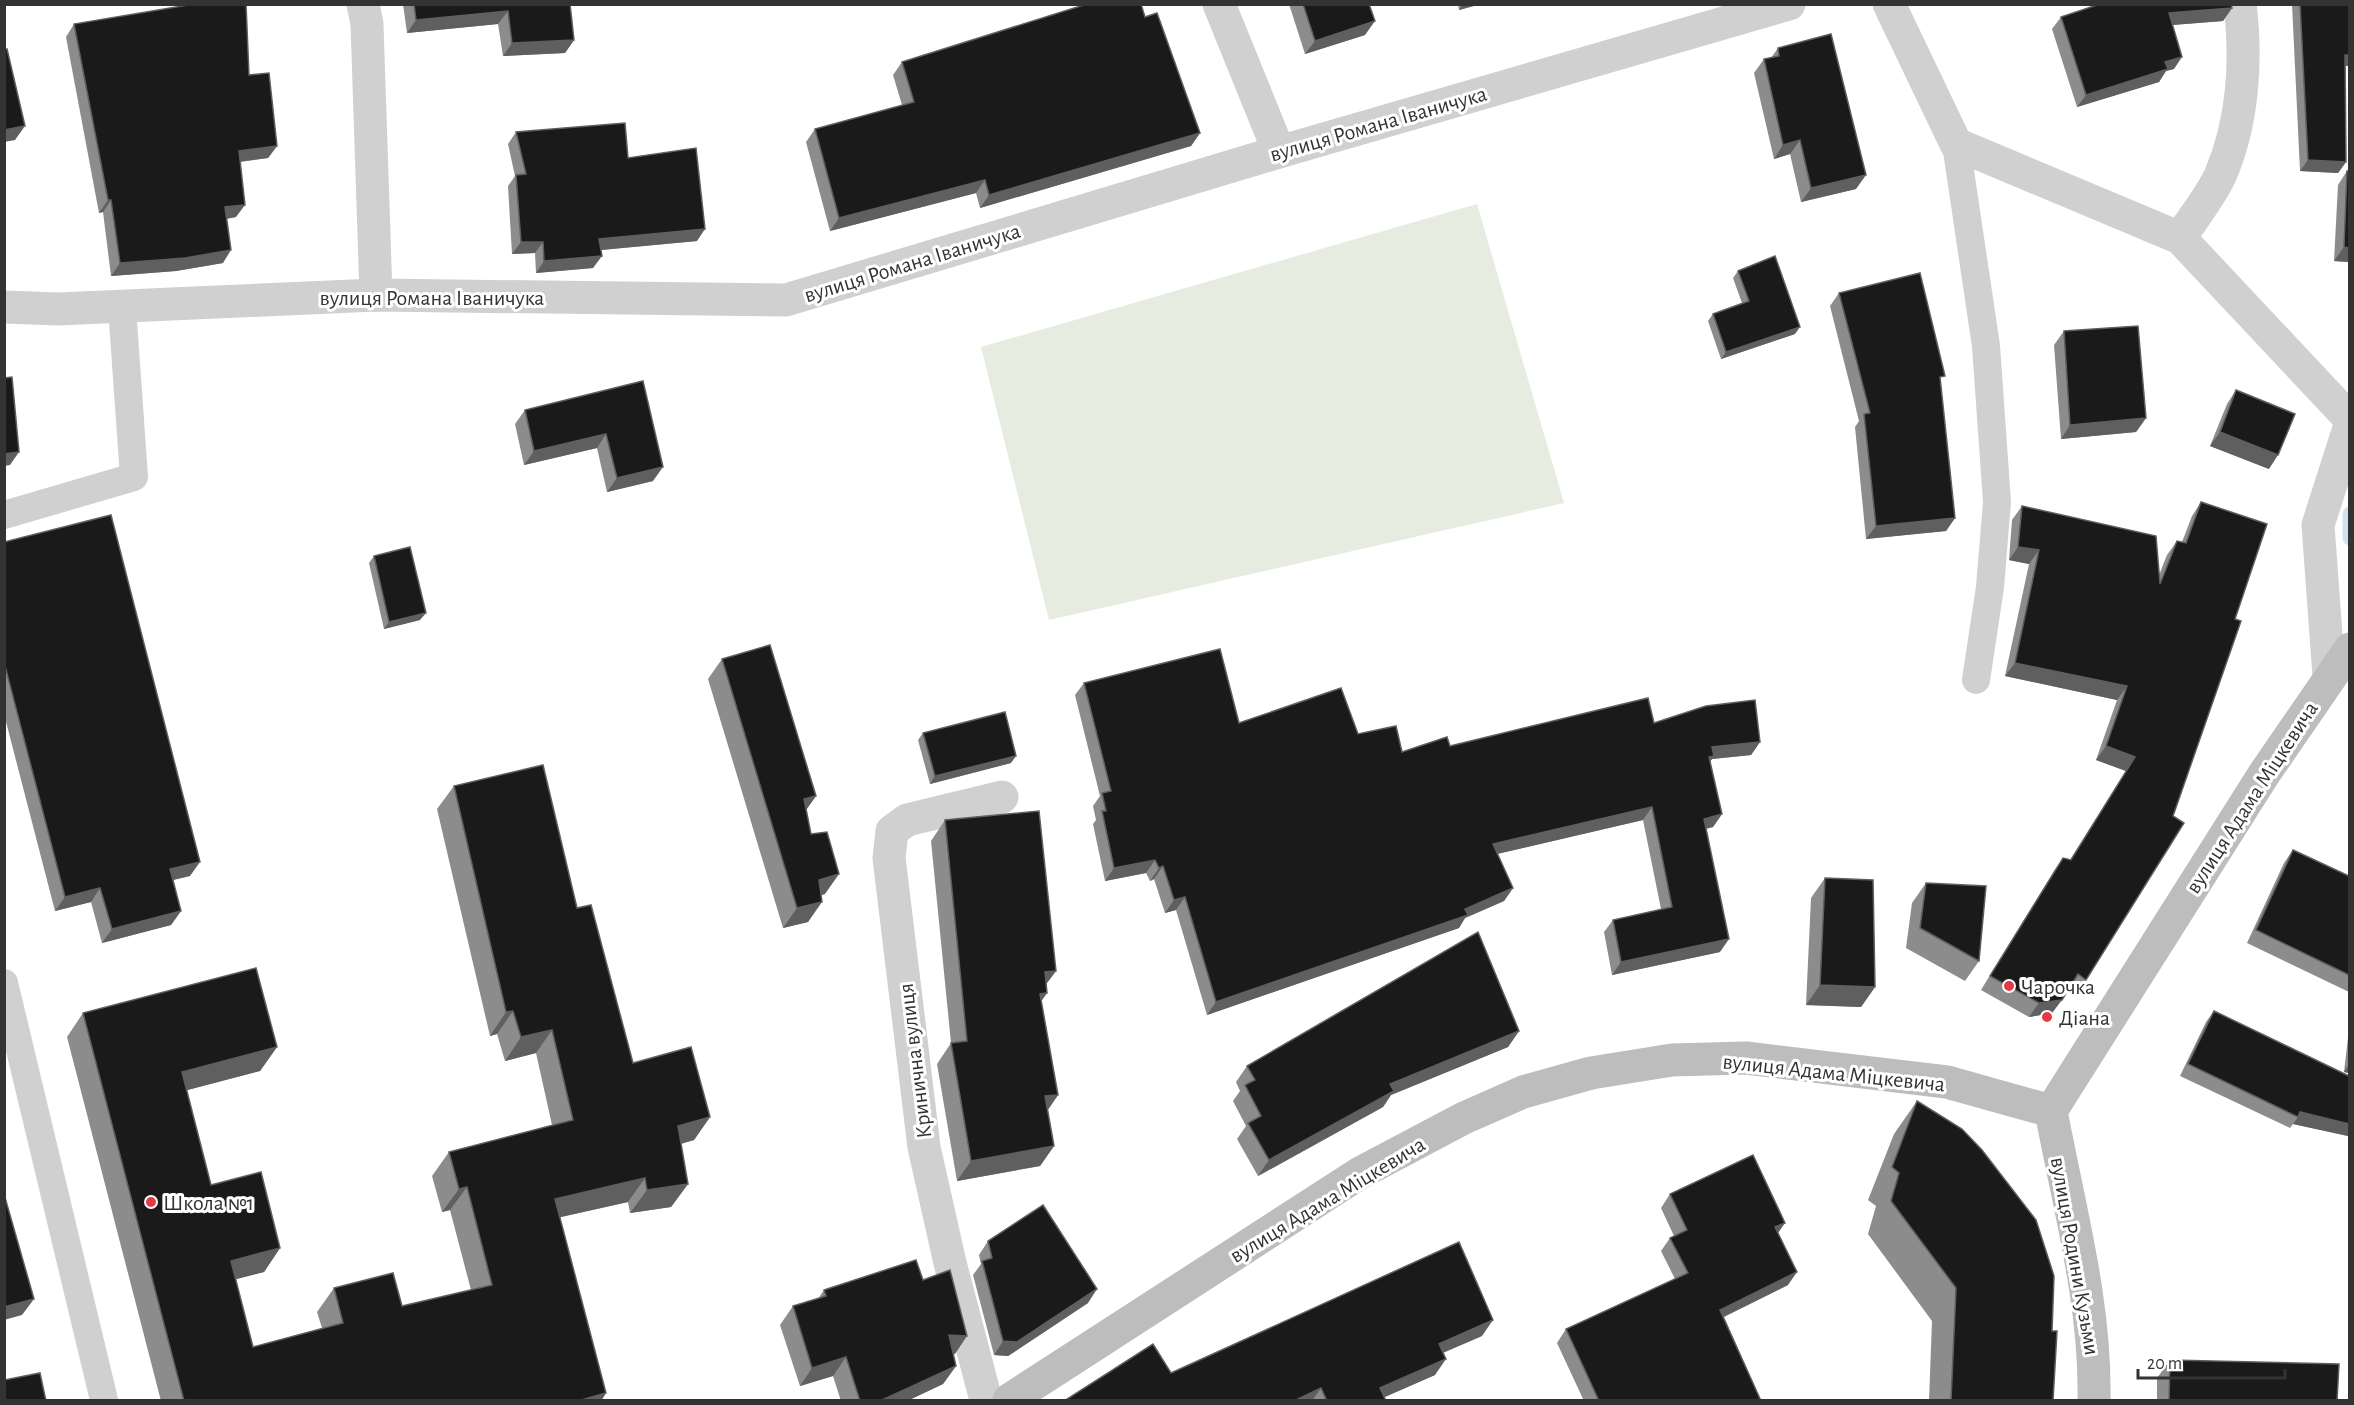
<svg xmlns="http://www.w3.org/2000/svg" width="2354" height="1405" viewBox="0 0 2354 1405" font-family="'Alegreya Sans',sans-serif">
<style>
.grass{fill:#e6ecdf}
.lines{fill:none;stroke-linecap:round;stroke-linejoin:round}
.stream{stroke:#cfe2ee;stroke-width:15}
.lane{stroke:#d0d0d0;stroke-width:28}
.street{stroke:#d0d0d0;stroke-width:33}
.secondary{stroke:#bdbdbd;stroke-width:33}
.wall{fill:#8c8c8c}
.shaded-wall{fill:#5f5f5f}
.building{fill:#1a1a1a;stroke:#5f5f5f;stroke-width:1.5}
.poi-dot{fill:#e63946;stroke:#fff;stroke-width:2}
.labels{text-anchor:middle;stroke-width:6;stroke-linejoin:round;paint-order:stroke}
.street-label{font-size:22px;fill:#333;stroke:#fff}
.poi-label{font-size:22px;fill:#333;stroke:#fff;text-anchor:start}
</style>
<rect width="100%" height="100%" fill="#fff"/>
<polygon class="grass" points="1477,204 1564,503 1049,620 981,347"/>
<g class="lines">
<polyline class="stream" points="2350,514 2350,538"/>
<g class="lane">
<polyline points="1956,144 1986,346 1997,502 1990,587 1976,680"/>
<polyline points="4,515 134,477 122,307"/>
<polyline points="4,983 104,1400"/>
</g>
<g class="street">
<polyline points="363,4 367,24 376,295"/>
<polyline points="1219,4 1279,152"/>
<polyline points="1889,4 1956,144 2180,238"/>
<path d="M 2240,4 C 2247,61 2243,123 2220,176 C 2210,197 2193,218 2180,238 L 2350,419"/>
<polyline points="4,307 58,309 376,295 786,300 1279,152 1789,4"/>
<polyline points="2329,676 2318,525 2350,425"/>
<polyline points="986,1400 950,1263 924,1147 889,858 892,831 907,820 1002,797"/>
</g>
<g class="secondary">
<polyline points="2051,1111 2264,774 2350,649"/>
<path d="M 2051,1111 C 2069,1207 2096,1303 2094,1400"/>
<polyline points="1009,1400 1360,1173 1464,1118 1523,1092 1591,1073 1672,1060 1746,1058 1947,1082 2051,1111"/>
</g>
</g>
<g class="wall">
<polygon points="403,4 570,4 574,40 565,53 503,56 498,24 407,33"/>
<polygon points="1289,4 1369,4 1365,35 1305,54"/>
<polygon points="1458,4 1481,4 1459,10"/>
<polygon points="2292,4 2349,4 2349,66 2345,66 2346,162 2338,173 2300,171"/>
<polygon points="2232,8 2223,21 2172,25 2174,69 2166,71 2159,82 2077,107 2052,29 2061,17"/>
<polygon points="1145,17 1200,133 1191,146 980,208 976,193 830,231 806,142 815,129 902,105 893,75 902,62"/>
<polygon points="74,24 249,75 277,146 268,158 240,162 236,217 227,219 223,263 176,271 111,276 103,212 99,213 66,37"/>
<polygon points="1778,48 1856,189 1801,202 1790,154 1774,159 1754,73 1764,59 1771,58"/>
<polygon points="516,132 697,241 601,250 593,268 536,273 535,253 512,254 508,186 515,176 508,144"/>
<polygon points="2347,171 2349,262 2334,261 2338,185"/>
<polygon points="1738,271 1795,334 1721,359 1708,321 1713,314 1742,303 1733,278"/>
<polygon points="1839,293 1940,383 1955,518 1946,531 1866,539 1855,427 1859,421 1830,306"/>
<polygon points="2064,331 2146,418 2136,432 2061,439 2054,345"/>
<polygon points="643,381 653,481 607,492 597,448 524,465 515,424 525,410"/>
<polygon points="2236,390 2269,469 2210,446 2227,404"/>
<polygon points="2201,502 2086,980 2077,994 2069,988 2052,1013 2029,1017 1981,990 2054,871 2063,858 2070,860 2126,771 2096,760 2117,700 2005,676 2029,564 2009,560 2012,520 2022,506 2159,575 2167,555 2177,541 2182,542 2192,516"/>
<polygon points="4,542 190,876 173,880 181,911 171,925 102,943 91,902 55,911 4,714"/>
<polygon points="374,556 420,620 384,629 369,563"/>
<polygon points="722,659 816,796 806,809 811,834 825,894 821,895 808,922 783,928 708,679"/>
<polygon points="1084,683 1239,723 1358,734 1402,752 1654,723 1760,742 1751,755 1712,759 1710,762 1722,814 1713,827 1706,829 1720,952 1612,975 1604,932 1613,920 1661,909 1643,820 1497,854 1513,888 1504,901 1465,918 1459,928 1207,1015 1176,910 1165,913 1154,879 1150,881 1146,873 1105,881 1093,824 1096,820 1093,806 1100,796 1075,695"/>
<polygon points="923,733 1011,763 930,784 918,740"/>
<polygon points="454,786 577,908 633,1063 710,1117 694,1140 681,1144 688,1184 671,1207 630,1213 628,1202 560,1217 606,1393 601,1401 161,1401 67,1037 83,1013 277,1047 260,1071 187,1090 211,1185 280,1248 264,1272 235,1279 253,1347 322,1328 317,1312 334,1288 402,1306 471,1290 450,1210 442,1212 432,1176 449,1152 552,1125 536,1053 505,1061 497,1034 490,1036 437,809"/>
<polygon points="945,820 1056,971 1046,984 1047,993 1041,1001 1058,1095 1048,1110 1054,1146 1040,1166 957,1181 937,1064 951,1043 931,841"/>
<polygon points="2293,850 2349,876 2349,992 2247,943 2284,863"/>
<polygon points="1825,878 1875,987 1861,1007 1806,1005 1811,898"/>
<polygon points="1926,883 1979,961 1965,981 1906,948 1912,903"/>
<polygon points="2214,1011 2348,1136 2293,1124 2290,1128 2180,1076 2206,1022"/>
<polygon points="2349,1029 2349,1073 2344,1072"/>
<polygon points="1519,1031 1508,1047 1391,1095 1383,1107 1258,1176 1237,1139 1246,1126 1233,1101 1240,1091 1236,1082 1247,1066"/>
<polygon points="1917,1101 2052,1331 2053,1401 1929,1401 1932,1321 1868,1234 1876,1206 1868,1200 1894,1134"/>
<polygon points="1670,1194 1778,1233 1788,1285 1724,1317 1761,1401 1584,1401 1557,1343 1566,1329 1675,1279 1661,1251 1670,1238 1674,1236 1661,1208"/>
<polygon points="988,1241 1088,1303 1008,1356 994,1355 973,1275 981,1264 979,1255"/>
<polygon points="923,1280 955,1354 953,1354 956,1366 943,1384 907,1401 841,1401 833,1376 800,1386 780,1325 793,1306 818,1299 824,1290"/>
<polygon points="1482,1336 1443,1353 1435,1375 1384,1397 1386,1401 1064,1401 1171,1373"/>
<polygon points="2170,1360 2337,1401 2157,1401 2157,1378"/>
</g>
<g class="shaded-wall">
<polygon points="1463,4 1481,4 1459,10"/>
<polygon points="2232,8 2223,21 2160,26 2169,13"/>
<polygon points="508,11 498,24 407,33 416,20"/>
<polygon points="1375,21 1365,35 1305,54 1315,41"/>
<polygon points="574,40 565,53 503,56 512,43"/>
<polygon points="2345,55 2349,55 2349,66 2337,66"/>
<polygon points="2182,57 2174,69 2166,71 2159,82 2077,107 2086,95 2165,62"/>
<polygon points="25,126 15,140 4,142 4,130"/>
<polygon points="1200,133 1191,146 980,208 989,195"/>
<polygon points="1800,140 1790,154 1774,159 1783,145"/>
<polygon points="277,146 268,158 230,163 239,151"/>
<polygon points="2308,160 2346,162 2338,173 2300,171"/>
<polygon points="1866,175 1856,189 1801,202 1811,188"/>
<polygon points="985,180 976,193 830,231 839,218"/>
<polygon points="108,200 111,200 103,212 99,213"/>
<polygon points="245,205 236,217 217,220 225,207"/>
<polygon points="705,229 697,241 590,251 599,239"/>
<polygon points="521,242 543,242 535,253 512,254"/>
<polygon points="2344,247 2349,248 2349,262 2334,261"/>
<polygon points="231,250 223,263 176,271 111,276 120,263"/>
<polygon points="602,256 593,268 536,273 544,261"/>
<polygon points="1800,327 1795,334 1721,359 1726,352"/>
<polygon points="2146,418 2136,432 2061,439 2070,425"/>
<polygon points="2220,432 2278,455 2269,469 2210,446"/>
<polygon points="606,434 597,448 524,465 534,451"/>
<polygon points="19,452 10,465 4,466 4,454"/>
<polygon points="663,467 653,481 607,492 617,478"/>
<polygon points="1955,518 1946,531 1866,539 1876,526"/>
<polygon points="2018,547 2039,550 2029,564 2009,560"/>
<polygon points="426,613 420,620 384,629 389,622"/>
<polygon points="2015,663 2127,686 2117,700 2005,676"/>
<polygon points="1760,742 1751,755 1712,759 1705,768 1712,747"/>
<polygon points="2106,746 2135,757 2126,771 2096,760"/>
<polygon points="1016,756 1011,763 930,784 935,776"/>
<polygon points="816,796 802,816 804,799"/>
<polygon points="1652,807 1643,820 1484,857 1493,844"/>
<polygon points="1722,814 1713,827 1695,831 1704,819"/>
<polygon points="1155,860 1146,873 1105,881 1114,868"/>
<polygon points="200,862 190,876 160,883 170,869"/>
<polygon points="1163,866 1154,879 1150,881 1159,868"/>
<polygon points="839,874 825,894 804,900 819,880"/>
<polygon points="100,888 91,902 55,911 65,897"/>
<polygon points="1513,888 1504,901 1465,918 1459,928 1207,1015 1216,1002 1465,909"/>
<polygon points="1185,897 1176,910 1165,913 1174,900"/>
<polygon points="822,902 808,922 783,928 797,908"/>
<polygon points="181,911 171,925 102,943 112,929"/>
<polygon points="1729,939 1720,952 1612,975 1621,962"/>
<polygon points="1056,971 1041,991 1045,972"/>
<polygon points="1820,985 1875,987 1861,1007 1806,1005"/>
<polygon points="1047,993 1033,1013 1040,994"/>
<polygon points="2062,1000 2052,1013 2029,1017 2039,1003"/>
<polygon points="513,1011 497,1034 490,1036 506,1012"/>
<polygon points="552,1030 536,1053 505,1061 521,1037"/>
<polygon points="1519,1031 1508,1047 1391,1095 1383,1107 1258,1176 1269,1160 1390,1084"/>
<polygon points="277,1047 260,1071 165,1096 182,1072"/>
<polygon points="2349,1064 2349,1073 2344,1072"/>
<polygon points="1058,1095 1044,1115 1045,1096"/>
<polygon points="2300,1112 2349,1124 2349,1134 2348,1136 2293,1124 2298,1117"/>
<polygon points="710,1117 694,1140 662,1149 678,1126"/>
<polygon points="1054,1146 1040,1166 957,1181 971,1161"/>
<polygon points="645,1178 628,1202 539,1222 555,1199"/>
<polygon points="688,1184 671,1207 630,1213 647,1190"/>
<polygon points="467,1187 450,1210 442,1212 459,1189"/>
<polygon points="1785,1223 1776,1236 1775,1227"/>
<polygon points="280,1248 264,1272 214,1285 231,1261"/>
<polygon points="1797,1272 1788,1285 1711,1323 1720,1310"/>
<polygon points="1097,1289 1088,1303 1008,1356 994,1355 1003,1341"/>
<polygon points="34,1299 22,1315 4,1320 4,1307"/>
<polygon points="1493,1320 1482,1336 1428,1359 1439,1344"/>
<polygon points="949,1335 967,1336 955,1354 936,1353"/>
<polygon points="846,1357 833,1376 800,1386 812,1368"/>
<polygon points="1446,1359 1435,1375 1376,1401 1380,1388"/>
<polygon points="956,1366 943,1384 907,1401 880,1401"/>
<polygon points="1321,1388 1312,1401 1294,1401"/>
<polygon points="606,1393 601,1401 578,1401"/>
</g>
<g class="building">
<polygon points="194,4 246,4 249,75 269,73 277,146 239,151 245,205 225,207 231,250 185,258 120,263 111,200 108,200 74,24"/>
<polygon points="414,4 570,4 574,40 512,43 508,11 416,20"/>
<polygon points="1087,4 1141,4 1145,17 1157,13 1200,133 989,195 985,180 839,218 815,129 914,102 902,62"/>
<polygon points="1303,4 1369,4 1375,21 1315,41"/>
<polygon points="2100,4 2231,4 2232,8 2169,13 2182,57 2165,62 2168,69 2086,95 2061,17"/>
<polygon points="2300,4 2349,4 2349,55 2345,55 2346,162 2308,160"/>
<polygon points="1831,34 1866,175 1811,188 1800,140 1783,145 1764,59 1779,56 1778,48"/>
<polygon points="7,49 25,126 4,130 4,50"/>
<polygon points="625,123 628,158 696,148 705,229 599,239 602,256 544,261 543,242 521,242 516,175 526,174 516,132"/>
<polygon points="2347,171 2349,171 2349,248 2344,247"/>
<polygon points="1775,256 1800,327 1726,352 1713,314 1749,301 1738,271"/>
<polygon points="1920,273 1945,376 1940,377 1955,518 1876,526 1864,414 1870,413 1839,293"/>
<polygon points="2138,326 2146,418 2070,425 2064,331"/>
<polygon points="12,377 19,452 4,454 4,378"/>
<polygon points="643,381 663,467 617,478 606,434 534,451 525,410"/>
<polygon points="2236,390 2295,414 2278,455 2220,432"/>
<polygon points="2201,502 2267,524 2235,619 2241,621 2173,816 2184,823 2086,980 2078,974 2062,1000 2039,1003 1990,976 2063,858 2071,860 2135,757 2106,746 2127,686 2015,663 2039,550 2018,547 2022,506 2156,536 2160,584 2177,541 2186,543"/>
<polygon points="111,515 200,862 170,869 181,911 112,929 100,888 65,897 4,662 4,542"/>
<polygon points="410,547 426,613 389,622 374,556"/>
<polygon points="770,645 816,796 804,799 811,834 827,832 839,874 819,880 822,902 797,908 722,659"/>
<polygon points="1220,649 1239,723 1341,688 1358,734 1396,726 1402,752 1447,737 1450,746 1648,698 1654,723 1706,706 1755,700 1760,742 1712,747 1714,756 1709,757 1722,814 1704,819 1729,939 1621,962 1613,920 1672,907 1652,807 1493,844 1513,888 1465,909 1468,915 1216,1002 1185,897 1174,900 1163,866 1159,868 1155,860 1114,868 1102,811 1106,811 1102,793 1111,791 1084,683"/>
<polygon points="1005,712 1016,756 935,776 923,733"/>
<polygon points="543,765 577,908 591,905 633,1063 691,1047 710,1117 678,1126 688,1184 647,1190 645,1178 555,1199 606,1393 578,1401 184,1401 83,1013 256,968 277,1047 182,1072 211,1185 261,1172 280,1248 231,1261 253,1347 343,1323 334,1288 393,1273 402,1306 492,1285 467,1187 459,1189 449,1152 573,1120 552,1030 521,1037 513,1011 506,1012 454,786"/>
<polygon points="1039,811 1056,971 1045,972 1047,993 1040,994 1058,1095 1045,1096 1054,1146 971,1161 951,1043 967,1041 945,820"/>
<polygon points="2293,850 2349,876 2349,975 2256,930"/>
<polygon points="1825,878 1873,880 1875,987 1820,985"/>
<polygon points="1926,883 1986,886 1979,961 1920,928"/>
<polygon points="1478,932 1519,1031 1390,1084 1394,1091 1269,1160 1248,1123 1261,1116 1245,1085 1255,1080 1247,1066"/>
<polygon points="2214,1011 2349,1076 2349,1124 2300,1112 2298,1117 2188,1064"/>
<polygon points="1917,1101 1962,1129 1982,1150 2036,1220 2054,1276 2052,1331 2057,1331 2053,1401 1951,1401 1956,1288 1891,1201 1899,1173 1892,1167"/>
<polygon points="1753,1155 1785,1223 1775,1227 1797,1272 1720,1310 1761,1401 1599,1401 1566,1329 1688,1273 1670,1238 1687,1230 1670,1194"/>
<polygon points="4,1194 34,1299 4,1307"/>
<polygon points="1043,1205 1097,1289 1017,1342 1003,1341 982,1261 992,1258 988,1241"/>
<polygon points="1459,1242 1493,1320 1439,1344 1446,1359 1380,1388 1386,1401 1327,1401 1321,1388 1294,1401 1064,1401 1153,1344 1171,1373"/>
<polygon points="916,1260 923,1280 950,1270 967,1336 949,1335 956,1366 880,1401 860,1401 846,1357 812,1368 793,1306 826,1296 824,1290"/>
<polygon points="2170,1360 2339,1364 2337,1401 2169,1401"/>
<polygon points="40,1373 46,1401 4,1401 4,1380"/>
</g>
<g class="poi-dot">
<circle cx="2009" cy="986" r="6"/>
<circle cx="2047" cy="1017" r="6"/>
<circle cx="151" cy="1202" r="6"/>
</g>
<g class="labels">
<g class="street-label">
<text transform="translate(1378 123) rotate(-16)" y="8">вулиця Романа Іваничука</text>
<text transform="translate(912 262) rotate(-17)" y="8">вулиця Романа Іваничука</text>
<text x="432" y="305">вулиця Романа Іваничука</text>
<text transform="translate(2251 797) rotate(-57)" y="8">вулиця Адама Міцкевича</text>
<text transform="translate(914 1061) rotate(-97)" y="8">Кринична вулиця</text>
<text transform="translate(1834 1072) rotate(6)" y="8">вулиця Адама Міцкевича</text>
<text transform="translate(1327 1199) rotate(-31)" y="8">вулиця Адама Міцкевича</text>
<text transform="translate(2076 1256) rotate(80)" y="8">вулиця Родини Кузьми</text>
</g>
<g class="poi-label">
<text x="2021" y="994">Чарочка</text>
<text x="2059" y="1025">Діана</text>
<text x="163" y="1210">Школа №1</text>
</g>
</g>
<rect width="2354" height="1405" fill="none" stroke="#333333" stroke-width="12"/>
<path d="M2138 1369v9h147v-9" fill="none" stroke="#333333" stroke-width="3"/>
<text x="2147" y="1369" font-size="18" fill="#333333" stroke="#ffffff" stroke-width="4.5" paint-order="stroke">20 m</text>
</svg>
